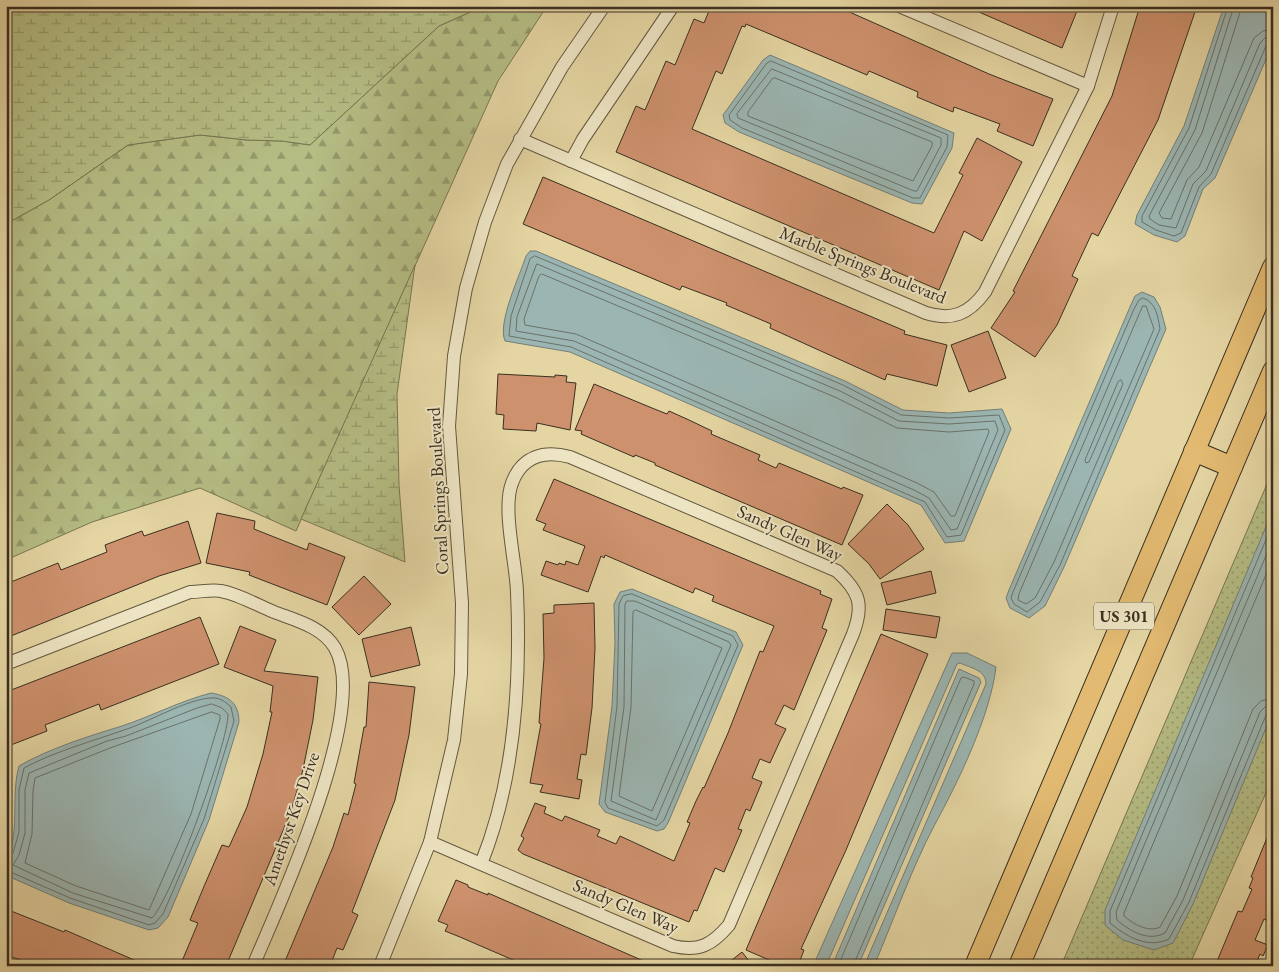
<svg xmlns="http://www.w3.org/2000/svg" width="1279" height="972" viewBox="0 0 1279 972" font-family="'EB Garamond',serif">
<style>
.grass{fill:url(#grass-dots);stroke:#787652}
.forest{fill:url(#forest-firs);stroke:#787652}
.wetland{fill:url(#wetland-marsh);stroke:#787652}
.water{fill:#9bb5b2;stroke:#747f78}
.lines{fill:none;stroke-linecap:round;stroke-linejoin:round}
.shore{stroke:#6a7269;stroke-width:1}
.building{fill:#cd916d;stroke:#3a2f20}
.street-casing{stroke:#645840;stroke-width:14}
.primary-casing{stroke:#3a2f20;stroke-width:22}
.street{stroke:#ede4c3;stroke-width:12}
.primary{stroke:#e2ba71;stroke-width:20}
.labels{text-anchor:middle;stroke-width:4;stroke-linejoin:round;paint-order:stroke}
.shield{fill:#ede4c3;stroke:#706551;stroke-width:1}
.shield-label{font-size:16px;font-weight:bold;fill:#3a2f20}
.street-label{font-size:18px;fill:#3a2f20;stroke:#ede4c3}
</style>
<defs>
<pattern id="grass-dots" width="8" height="8" patternUnits="userSpaceOnUse" patternTransform="scale(1.25)"><rect width="8" height="8" fill="#b5bd84"/><path d="M2 2h.1M6 6h.1" fill="none" stroke="#949a6c" stroke-width="1.8" stroke-linecap="round"/></pattern>
<pattern id="forest-firs" width="22" height="20" patternUnits="userSpaceOnUse" patternTransform="scale(1.25)"><rect width="22" height="20" fill="#b5bd84"/><path d="M5 1l3.5 6h-7zM16 11l3.5 6h-7z" fill="#949a6c"/></pattern>
<pattern id="wetland-marsh" width="20" height="14" patternUnits="userSpaceOnUse" patternTransform="scale(1.25)"><rect width="20" height="14" fill="#b5bd84"/><path d="M1 5h8M5 5V1M11 12h8M15 12V8" fill="none" stroke="#949a6c"/></pattern>
</defs>
<rect width="100%" height="100%" fill="#e4d5a2"/>
<filter id="stains"><feTurbulence type="fractalNoise" baseFrequency=".004" numOctaves="4"/><feColorMatrix values="0 0 0 0 .2 0 0 0 0 .09 0 0 0 0 .02 0 0 0 .5 -.17"/></filter>
<radialGradient id="worn" r=".72"><stop offset=".6" stop-color="#630" stop-opacity="0"/><stop offset="1" stop-color="#630" stop-opacity=".3"/></radialGradient>
<polygon class="grass" points="1273,470 1273,777 1189,966 1061,966"/>
<polygon class="forest" points="484,6 547,6 498,81 296,531 200,488 92,522 6,560 6,224 49,200 128,145 200,135 247,140 282,141 310,145 439,26"/>
<g class="wetland">
<polygon points="6,6 484,6 439,26 310,145 282,141 247,140 200,135 128,145 49,200 6,224"/>
<polygon points="415,265 397,394 399,485 405,562 301,519"/>
</g>
<g class="water">
<polygon points="1224,6 1273,6 1273,43 1215,178 1203,189 1185,236 1177,242 1154,235 1135,224 1137,215 1184,126"/>
<polygon points="770,55 954,133 952,148 922,204 912,203 739,132 725,123 723,115 763,60"/>
<path d="M 530,251 L 536,251 L 845,381 L 903,410 L 949,413 L 1002,409 L 1011,429 L 964,541 L 945,543 L 921,505 L 570,352 L 505,341 C 497,323 520,275 526,256 Z"/>
<polygon points="1142,292 1154,297 1160,307 1166,329 1064,567 1045,606 1029,618 1010,608 1006,598 1009,590 1130,307 1135,296"/>
<polygon points="1273,510 1273,711 1193,904 1173,943 1154,950 1123,940 1105,925 1105,910"/>
<polygon points="632,589 736,632 743,645 668,823 664,829 657,831 605,812 599,804 612,706 615,643 614,604 620,592"/>
<path d="M 952,653 L 967,653 L 996,667 C 990,717 958,782 934,826 C 912,868 893,921 874,966 L 864,966 L 986,684 C 986,670 971,668 960,663 L 957,664 L 826,966 L 813,966 Z"/>
<polygon points="959,669 979,678 981,682 858,966 832,966"/>
<path d="M 211,693 C 229,696 239,703 239,722 L 209,820 L 168,917 L 158,928 L 149,930 L 69,903 L 10,877 L 6,873 C 6,858 13,846 14,831 C 16,809 13,788 19,766 C 48,749 89,736 122,726 C 152,716 180,701 211,693 Z"/>
</g>
<g class="lines">
<g class="shore">
<polyline points="1228,6 1189,128 1142,216 1142,222 1156,230 1174,236 1181,233 1199,187 1211,174 1266,46 1273,43"/>
<polyline points="1234,6 1195,130 1149,216 1150,219 1159,225 1176,228 1193,184 1206,171 1260,43 1265,38 1273,36"/>
<polyline points="1242,6 1202,133 1159,213 1162,218 1171,219 1187,180 1199,167 1254,38 1263,31 1273,29"/>
<polygon points="771,61 948,135 947,147 920,198 913,198 742,128 730,120 729,115 766,64"/>
<polygon points="772,69 941,138 941,145 917,191 914,191 738,118 737,114"/>
<polygon points="775,78 932,142 932,146 913,181 748,116 748,112 772,79"/>
<polygon points="535,256 843,385 901,415 949,418 999,415 1005,430 961,535 947,537 925,502 911,496 571,347 509,336 511,316 530,259"/>
<polygon points="537,264 840,391 899,421 949,424 995,421 998,430 957,529 951,530 929,498 914,490 574,341 516,331 517,317"/>
<polygon points="542,274 837,398 897,428 949,432 988,429 989,432 955,516 951,516 934,492 917,483 576,334 525,325 524,319 539,276"/>
<path d="M 1143,298 C 1156,302 1158,317 1160,329 L 1060,565 L 1040,602 L 1027,612 L 1014,604 L 1011,598 L 1013,592 L 1134,309 L 1139,300 Z"/>
<polygon points="1143,306 1146,306 1154,329 1054,562 1035,598 1026,604 1018,600 1019,594"/>
<polygon points="1121,380 1123,384 1089,462 1086,463 1085,460 1118,382"/>
<path d="M 1273,523 L 1110,911 L 1110,923 C 1127,937 1148,949 1169,939 L 1189,902 L 1266,715 L 1273,712"/>
<path d="M 1273,539 L 1116,912 L 1117,920 C 1130,931 1148,942 1165,933 L 1183,900 L 1260,712 L 1265,707 L 1273,705"/>
<path d="M 1273,558 L 1124,913 L 1124,916 C 1133,924 1149,933 1160,927 L 1177,896 L 1253,709 L 1261,701 L 1273,698"/>
<polygon points="632,594 733,636 738,645 664,820 657,826 608,808 605,802 617,706 619,604 623,596"/>
<polygon points="627,601 635,601 729,642 731,645 656,820 611,801 624,707 625,605"/>
<polygon points="636,610 722,648 652,811 619,796 631,707 633,612"/>
<path d="M 212,704 L 222,708 L 228,714 C 229,741 171,899 152,918 L 73,893 L 13,865 L 19,855 L 25,833 L 25,790 L 29,773 L 107,741 L 126,736 L 197,708 Z"/>
<polygon points="212,712 220,715 220,719 191,814 149,910 76,886 25,863 32,834 33,791 35,778 110,748"/>
<path d="M 6,856 L 13,853 L 19,832 L 19,790 L 24,768 C 53,752 93,741 124,730 C 149,722 187,699 211,698 C 219,697 226,702 231,707 L 234,721 L 204,819 L 163,914 L 155,923 L 149,925 L 70,898 L 6,870"/>
<polyline points="838,966 961,678 964,677 974,681 974,684 853,966"/>
</g>
</g>
<g class="building">
<polygon points="711,6 836,6 989,74 1053,99 1033,146 997,131 1000,124 954,107 953,112 917,97 918,92 869,71 867,75 746,24 745,27 742,26 722,74 716,71 692,129 934,233 963,175 959,173 977,138 1022,162 982,241 964,231 939,290 616,152 636,106 645,110 666,61 675,65 694,19 704,23"/>
<polygon points="965,6 1079,6 1062,48"/>
<polygon points="1140,6 1197,6 1158,120 1098,236 1092,233 1072,276 1078,279 1057,325 1035,357 991,328 1015,292 1013,291 1112,96"/>
<polygon points="543,177 865,314 905,331 904,334 947,345 937,386 887,374 885,380 770,328 771,324 726,305 727,303 682,286 680,290 523,224"/>
<polygon points="988,331 1006,378 969,392 951,345"/>
<polygon points="498,374 555,377 555,375 567,376 566,382 576,383 570,430 537,423 536,431 503,429 504,415 496,414"/>
<polygon points="594,384 652,408 667,414 669,411 689,420 712,431 711,434 760,455 758,460 776,468 779,463 842,489 843,487 863,495 842,545 655,465 655,463 635,455 634,457 581,434 582,431 575,430"/>
<polygon points="554,479 821,591 820,594 832,599 822,628 827,630 794,710 784,705 775,724 786,729 780,741 770,763 760,759 752,778 762,782 750,811 746,809 738,829 742,830 724,872 715,868 697,911 694,910 689,922 523,854 518,850 524,838 521,836 535,803 546,807 544,813 562,821 565,816 600,830 597,836 616,844 620,836 674,861 690,823 687,822 696,801 703,787 704,788 728,733 760,651 763,652 774,626 712,601 714,596 695,588 693,593 605,555 604,558 601,556 588,592 541,575 546,561 558,565 559,563 565,565 566,561 578,565 585,546 543,530 546,524 536,520"/>
<polygon points="887,504 908,525 924,549 880,579 869,564 848,544"/>
<polygon points="217,513 255,521 254,529 307,550 309,543 345,557 327,605 249,575 250,572 206,563"/>
<polygon points="188,521 201,563 159,576 6,638 6,584 58,563 61,570 107,552 105,545 142,531 144,536"/>
<polygon points="931,571 936,593 887,605 881,583"/>
<polygon points="364,576 391,604 359,635 332,607"/>
<polygon points="594,603 595,648 592,708 586,755 581,754 577,779 582,780 579,799 540,792 543,785 530,783 541,724 539,723 544,658 543,614 554,613 554,605"/>
<polygon points="886,609 940,617 936,638 883,630"/>
<polygon points="200,617 219,664 101,710 99,704 45,725 47,731 11,745 6,733 6,692"/>
<polygon points="240,626 276,640 264,671 318,677 313,720 302,774 290,814 226,966 180,966 198,923 190,920 205,884 222,845 229,847 247,807 263,754 272,712 270,712 273,686 224,667"/>
<polygon points="411,627 420,665 371,677 362,639"/>
<polygon points="881,634 928,654 846,850 801,949 804,950 798,966 783,966 746,950"/>
<polygon points="369,682 415,687 409,735 395,800 352,912 358,915 343,950 337,948 330,966 283,966 333,847 344,813 348,815 356,784 354,783 364,727 366,727"/>
<polygon points="1273,823 1273,923 1264,919 1255,940 1268,945 1263,956 1260,954 1255,966 1215,966 1238,911 1242,912 1252,889 1249,888 1253,878 1251,877"/>
<polygon points="456,880 468,885 468,887 488,895 488,893 655,966 527,966 460,937 445,931 448,925 438,921"/>
<polygon points="6,909 64,932 65,930 148,966 35,966 15,958 6,955"/>
<polygon points="742,952 753,966 736,966 732,960"/>
</g>
<g class="lines">
<defs>
<g id="street">
<polyline points="899,6 1088,86"/>
<path d="M 520,139 L 926,313 C 952,321 969,314 985,292 L 1088,86 L 1113,6"/>
<polyline points="571,161 583,139 673,6"/>
<path d="M 6,664 L 190,592 C 200,592 212,589 221,591 C 238,594 257,605 274,612 C 295,620 323,627 335,648 C 370,709 280,902 253,966"/>
<path d="M 430,842 L 481,864 C 515,780 521,682 517,592 C 516,562 502,509 512,483 C 522,456 544,450 570,457 L 837,571 C 860,592 864,605 853,634 L 729,925 C 712,945 699,952 673,946 L 481,864"/>
<polyline points="380,966 430,842 454,740 461,674 462,603 449,426 454,356 466,288 485,222 507,164 562,67 604,6"/>
</g>
<g id="primary">
<polyline points="1194,451 1232,467"/>
<polyline points="975,966 1273,267"/>
<polyline points="1019,966 1273,371"/>
</g>
</defs>
<use href="#street" class="street-casing"/>
<use href="#primary" class="primary-casing"/>
<use href="#street" class="street"/>
<use href="#primary" class="primary"/>
</g>
<g class="labels">
<rect class="shield" x="1094" y="602.5" width="60" height="27" rx="4"/>
<g class="shield-label">
<text x="1124" y="622">US 301</text>
</g>
<g class="street-label">
<text transform="translate(863 265) rotate(22)" y="6">Marble Springs Boulevard</text>
<text transform="translate(438 491) rotate(-93)" y="6">Coral Springs Boulevard</text>
<text transform="translate(790 533) rotate(24)" y="6">Sandy Glen Way</text>
<text transform="translate(291 819) rotate(-71)" y="6">Amethyst Key Drive</text>
<text transform="translate(626 906) rotate(23)" y="6">Sandy Glen Way</text>
</g>
</g>
<rect width="1279" height="972" fill="none" stroke="#e4d5a2" stroke-width="25"/>
<rect x="8" y="8" width="1264" height="957" fill="none" stroke="#3a2f20" stroke-width="2.5"/>
<rect x="12" y="12" width="1254" height="947" fill="none" stroke="#3a2f20"/>
<rect width="100%" height="100%" filter="url(#stains)"/>
<rect width="100%" height="100%" fill="url(#worn)"/>
</svg>
